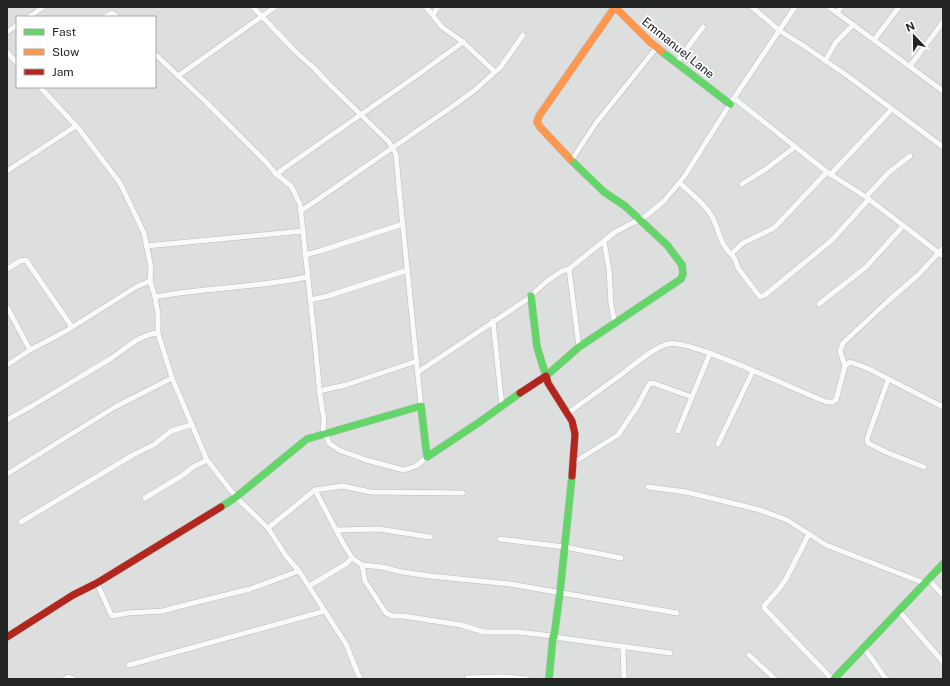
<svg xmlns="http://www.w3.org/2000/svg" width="950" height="686" viewBox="0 0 950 686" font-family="'Public Sans',sans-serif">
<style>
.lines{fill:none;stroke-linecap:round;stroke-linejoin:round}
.street-casing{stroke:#b9bbbb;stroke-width:6}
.fast-casing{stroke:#b9bbbb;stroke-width:8}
.slow-casing{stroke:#b9bbbb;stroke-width:8}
.jam-casing{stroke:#b9bbbb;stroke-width:8}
.street{stroke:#fafafa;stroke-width:5}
.fast{stroke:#63d668;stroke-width:7}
.slow{stroke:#ff974d;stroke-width:7}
.jam{stroke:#b3261e;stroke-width:7}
.labels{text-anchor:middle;stroke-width:3.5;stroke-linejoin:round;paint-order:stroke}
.street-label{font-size:12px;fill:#232525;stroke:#fff}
</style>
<rect width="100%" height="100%" fill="#dddfdf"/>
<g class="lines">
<defs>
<g id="street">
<polyline points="253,7 296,52 315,69 326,81 389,142 396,154 399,188 421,406"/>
<polyline points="426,7 442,27 463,42 494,71 496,71 500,68 523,35"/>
<polyline points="752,7 780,31 804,46 845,74 943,147"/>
<polyline points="829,7 943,91"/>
<polyline points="837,13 841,7"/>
<polyline points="433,15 438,7"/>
<polyline points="29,17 43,7"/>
<polyline points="105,17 112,13 117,17"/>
<polyline points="7,32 17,25"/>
<polyline points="874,40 899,7"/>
<polyline points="7,52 17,63"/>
<polyline points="155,54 206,102 267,163 275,173 291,186 300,204 315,343 320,395 324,419 323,428 329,443 339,450 366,460 404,470 416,466 427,457"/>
<polyline points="825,61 836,42 853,25"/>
<polyline points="676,63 703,27"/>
<polyline points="910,66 943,22"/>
<polyline points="178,76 275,7"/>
<polyline points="40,87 79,129 120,183 144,233 151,268 150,281 155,297 158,314 158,333 172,378 207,460 236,497 268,528 286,556 299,571 346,644 360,679"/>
<polyline points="735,99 827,172 866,197 943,256"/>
<polyline points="571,161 596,123 657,47"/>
<polyline points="7,171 76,126"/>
<polyline points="827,172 775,227 770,230 743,243 731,254 735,259 738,268 760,297 765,295 832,240 868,200"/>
<polyline points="277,174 283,169 419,74 463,42"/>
<polyline points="830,175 892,109"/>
<path d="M 680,183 C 690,193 703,202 711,215 C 719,227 719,244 731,254"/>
<polyline points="742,184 766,169 795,147"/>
<polyline points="866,197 888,173 910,156"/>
<polyline points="301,211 453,106 475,90 496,71"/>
<polyline points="604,241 609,270 611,304 615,324"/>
<polyline points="146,246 303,231"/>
<polyline points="305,255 320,251 403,224"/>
<polyline points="7,269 20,261 26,260 72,327"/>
<polyline points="569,269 579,347"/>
<path d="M 155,297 C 205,287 257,288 307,277"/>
<polyline points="310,300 328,296 408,270"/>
<polyline points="819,304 866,267 903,226"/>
<polyline points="7,307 30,350"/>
<polyline points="493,321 502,406"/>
<polyline points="7,365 30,350 66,331 136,287 150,281"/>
<polyline points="845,366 840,351 843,343 887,302 918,275 943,248"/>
<polyline points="418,372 526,300 547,281 562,271 569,269 615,232 646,216 664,201 684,177 730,104 795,7"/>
<polyline points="888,380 868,436 867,440 868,443 888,453 924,467"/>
<polyline points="319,391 346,385 417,361"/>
<path d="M 568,413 C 586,400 604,387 622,374 C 634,365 654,347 668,344 C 689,338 799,392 827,402 L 832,402 L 836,400 L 845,366 L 850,362 L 867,368 L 943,407"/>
<path d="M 7,420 C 42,401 76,379 110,359 C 124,350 140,334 158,333"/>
<polyline points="678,431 710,353"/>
<polyline points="718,444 753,371"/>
<polyline points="573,463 618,435 637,407 649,384 653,383 692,397"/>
<polyline points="7,474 115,407 172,378"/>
<polyline points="648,487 686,492 760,510 787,520 826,545 924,583"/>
<polyline points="315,490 343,543 352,558 362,565 365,581 386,613 392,616 403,616 461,625 484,632 518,632 553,636"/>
<polyline points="145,498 183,475 193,467 207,460"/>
<polyline points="21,522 133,455 155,444 171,431 191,425"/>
<polyline points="268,528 315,490 343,486 370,492 463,493"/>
<polyline points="337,530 379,529 430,537"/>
<polyline points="809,534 786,579 779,589 764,606 765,609 832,679"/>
<polyline points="500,539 565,547 621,558"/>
<polyline points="362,565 382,567 402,572 430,576 510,584 677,613"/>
<polyline points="928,579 943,595"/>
<polyline points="97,583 110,612 112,616 128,613 163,611 177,607 250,589 299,571"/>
<polyline points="309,586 346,564 352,558"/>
<polyline points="899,611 943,662"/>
<polyline points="554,637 670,653"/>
<polyline points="623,646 624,679"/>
<polyline points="864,648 886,679"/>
<polyline points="749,655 774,678"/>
<polyline points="129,665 325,611"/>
<polyline points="467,678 504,677 528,679"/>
<polyline points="65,679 68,677 74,679"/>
</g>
<g id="fast">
<polyline points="661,51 730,104"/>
<polyline points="531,296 537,347 546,376 579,347 681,279 683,274 682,265 667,245 625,206 604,192 570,159"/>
<polyline points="221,507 236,497 307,439 421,406 427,457 481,421 520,393"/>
<polyline points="549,679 553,636 554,637 560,592 572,476"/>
<polyline points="834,679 943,564"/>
</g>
<polyline id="slow" points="570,159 540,127 537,122 539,116 615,7 649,41 661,51"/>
<g id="jam">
<polyline points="520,393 546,376 548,383 572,421 575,434 572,476"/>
<polyline points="7,637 73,595 97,583 221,507"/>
</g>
</defs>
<use href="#street" class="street-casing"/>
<use href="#fast" class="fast-casing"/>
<use href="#slow" class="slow-casing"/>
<use href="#jam" class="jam-casing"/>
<use href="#street" class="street"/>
<use href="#fast" class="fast"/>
<use href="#slow" class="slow"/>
<use href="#jam" class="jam"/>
</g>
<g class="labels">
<g class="street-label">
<text transform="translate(678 48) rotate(39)" y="4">Emmanuel Lane</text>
</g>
</g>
<rect width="950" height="686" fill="none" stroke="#232525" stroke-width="16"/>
<rect x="16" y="16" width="140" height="72" fill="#ffffff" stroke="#a7a8a8"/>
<rect x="24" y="29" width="20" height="6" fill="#63d668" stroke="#a7a8a8"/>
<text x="52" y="36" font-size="12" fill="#232525">Fast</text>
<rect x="24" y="49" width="20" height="6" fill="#ff974d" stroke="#a7a8a8"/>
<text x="52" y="56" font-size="12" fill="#232525">Slow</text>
<rect x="24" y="69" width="20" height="6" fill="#b3261e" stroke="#a7a8a8"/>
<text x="52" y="76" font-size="12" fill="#232525">Jam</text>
<g transform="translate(914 36) rotate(338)" stroke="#ffffff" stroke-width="3" paint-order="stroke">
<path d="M0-3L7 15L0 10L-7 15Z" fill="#232525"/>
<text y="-6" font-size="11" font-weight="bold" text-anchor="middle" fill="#232525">N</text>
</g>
</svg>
